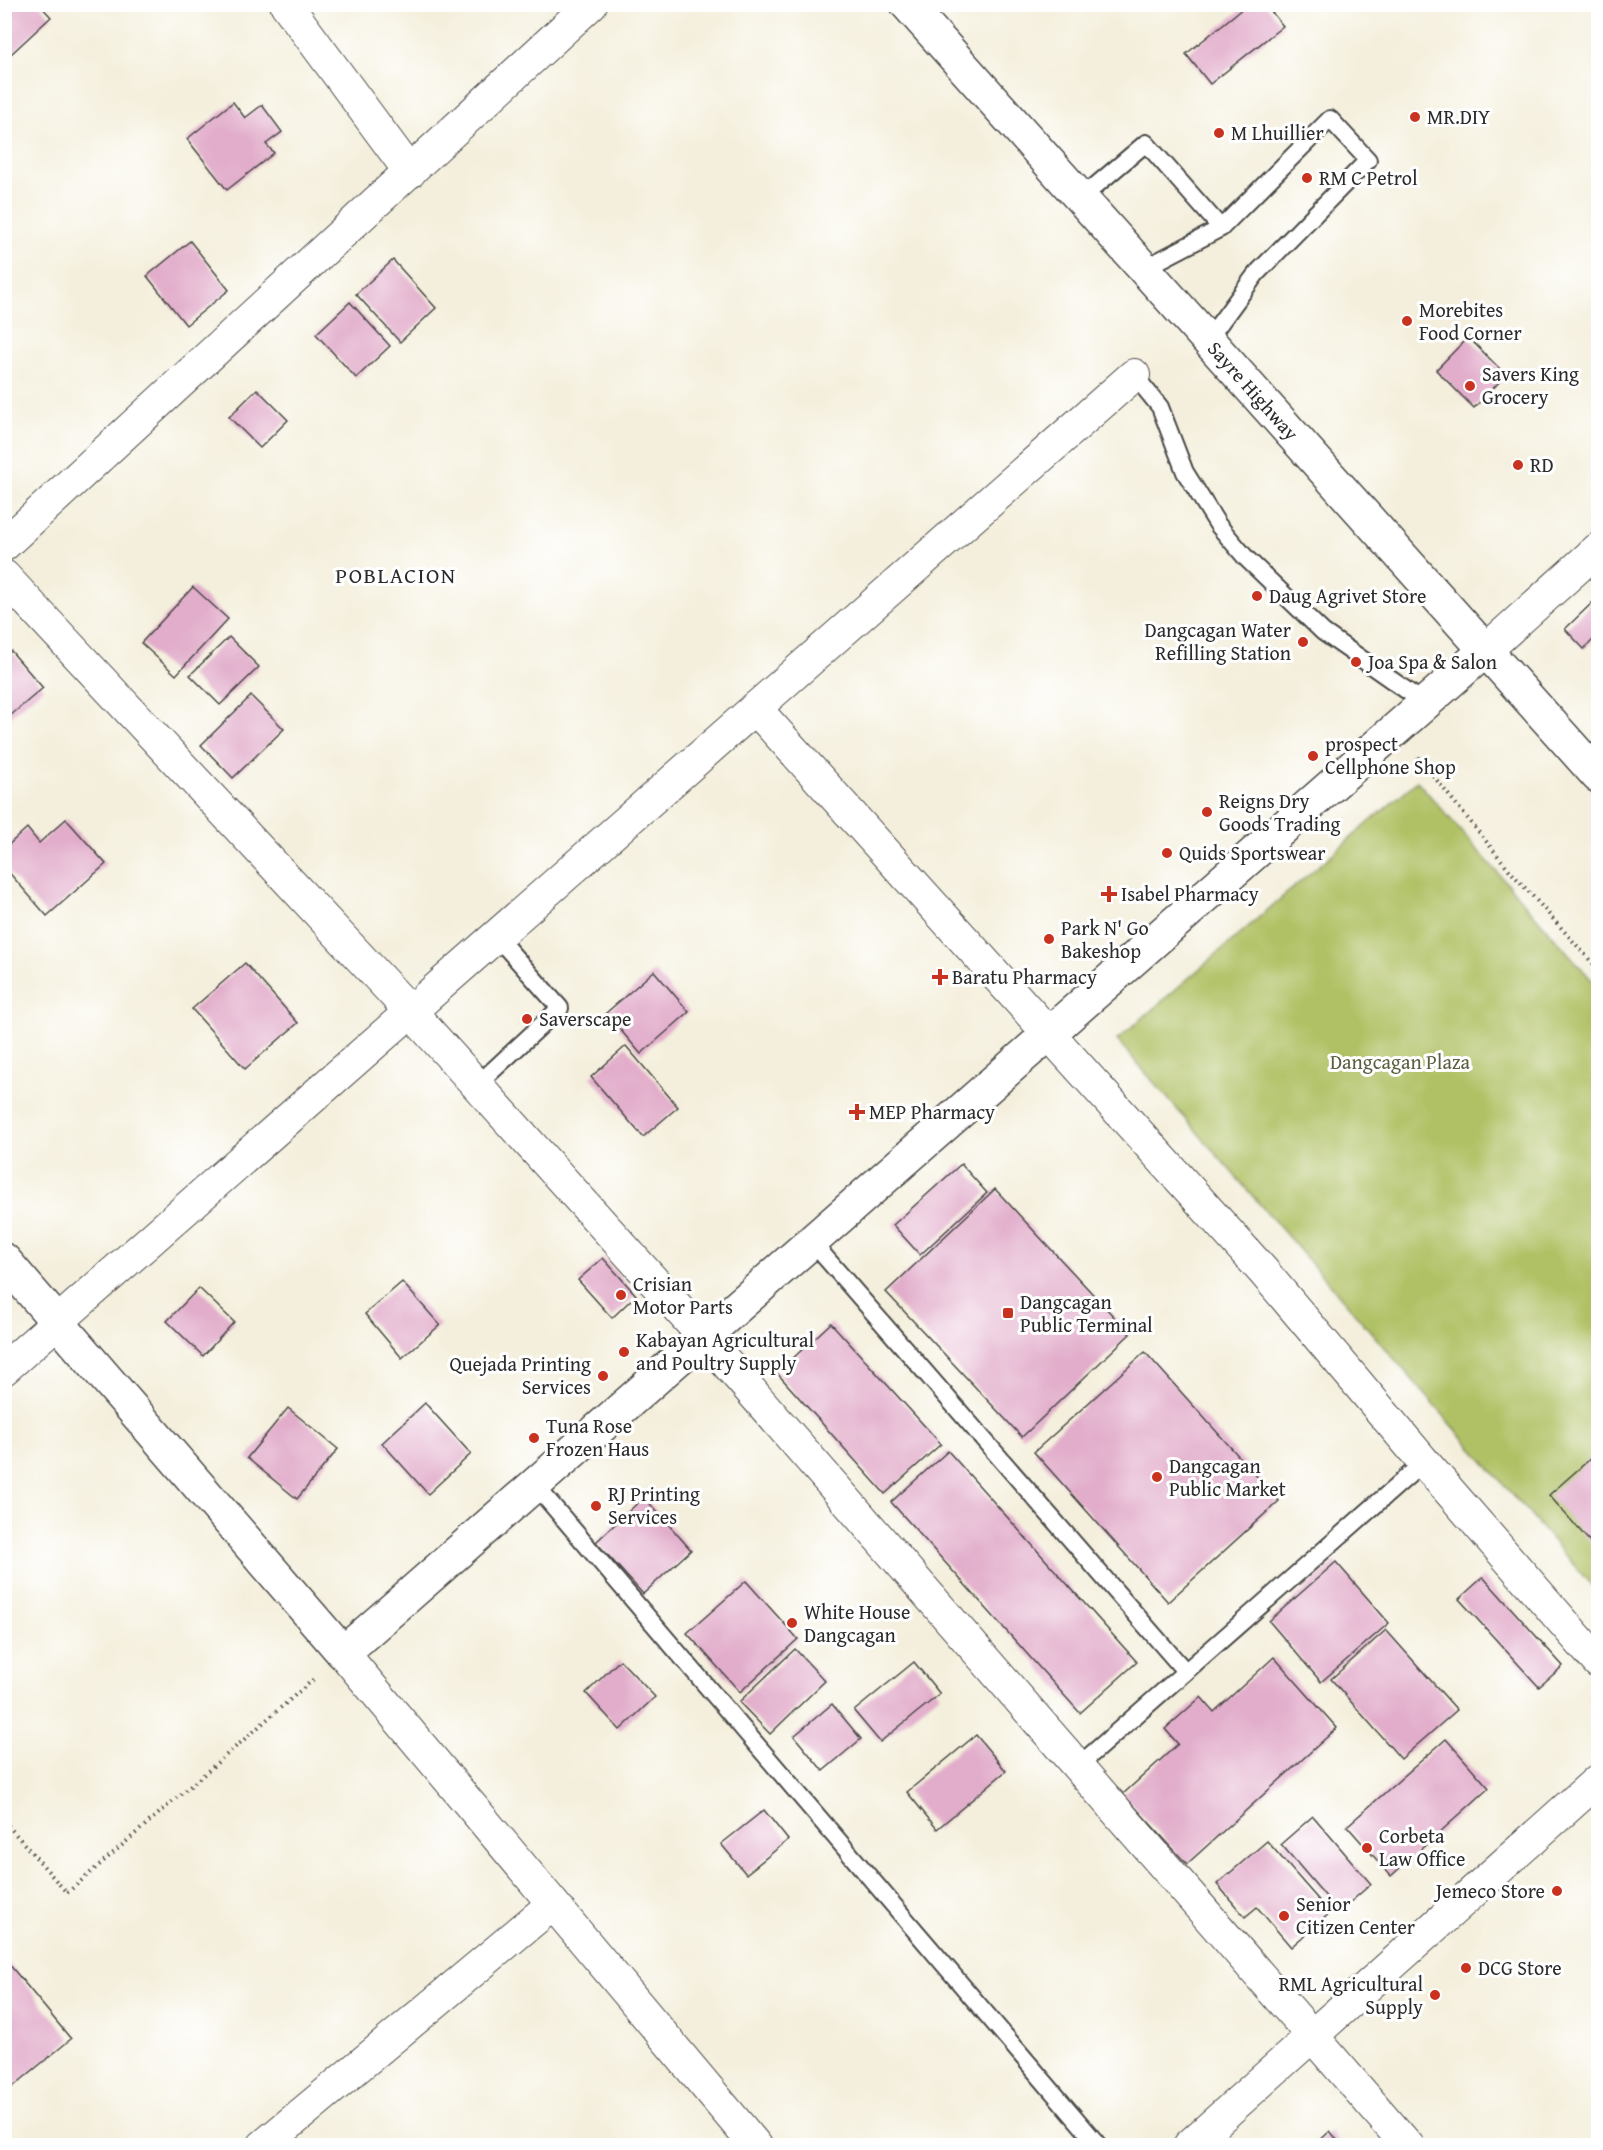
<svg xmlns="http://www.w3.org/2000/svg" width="1603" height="2150" viewBox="0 0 1603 2150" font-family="'Gentium Book Plus',serif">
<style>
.green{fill:#b0c165;stroke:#6e7648;stroke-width:1.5}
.building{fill:#e2adcb}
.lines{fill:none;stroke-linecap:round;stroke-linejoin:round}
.service-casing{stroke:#494846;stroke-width:20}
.minor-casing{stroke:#494846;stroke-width:34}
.tertiary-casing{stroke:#494846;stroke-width:36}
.trunk-casing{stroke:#494846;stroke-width:36}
.path{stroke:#494846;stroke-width:4;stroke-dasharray:1.5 4.5;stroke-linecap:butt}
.service{stroke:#fff;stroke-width:16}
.minor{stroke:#fff;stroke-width:32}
.tertiary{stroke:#fff;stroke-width:33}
.trunk{stroke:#fff;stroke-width:33}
.poi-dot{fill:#c8321e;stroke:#fff;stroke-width:2}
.labels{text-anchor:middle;stroke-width:6;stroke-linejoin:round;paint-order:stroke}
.poi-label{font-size:20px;fill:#2b2b2b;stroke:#fff;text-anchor:start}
.street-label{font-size:20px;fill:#2b2b2b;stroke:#fff}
.park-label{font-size:20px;fill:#5a603f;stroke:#fff}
.quarter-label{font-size:22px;letter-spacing:1.5px;fill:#2b2b2b;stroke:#fff}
</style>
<rect width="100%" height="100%" fill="#fff"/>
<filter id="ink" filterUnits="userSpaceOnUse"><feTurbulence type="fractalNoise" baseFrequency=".0167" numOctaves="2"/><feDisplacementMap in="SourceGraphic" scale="12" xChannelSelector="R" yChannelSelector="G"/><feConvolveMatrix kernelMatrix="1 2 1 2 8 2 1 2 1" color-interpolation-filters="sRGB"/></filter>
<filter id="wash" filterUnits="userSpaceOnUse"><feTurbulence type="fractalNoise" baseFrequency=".008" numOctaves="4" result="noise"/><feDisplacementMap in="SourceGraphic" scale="24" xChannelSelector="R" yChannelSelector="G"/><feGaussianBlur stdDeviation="1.35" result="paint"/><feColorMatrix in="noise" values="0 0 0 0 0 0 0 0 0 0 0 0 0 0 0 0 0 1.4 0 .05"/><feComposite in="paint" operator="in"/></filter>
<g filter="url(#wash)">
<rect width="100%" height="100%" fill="#f4efdc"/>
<polygon class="green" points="1417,781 1598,987 1598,1593 1117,1040"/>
<g id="blocks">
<g class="building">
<polygon points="4,4 39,4 51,17 10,55 4,49"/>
<polygon points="1248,4 1265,4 1283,26 1210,84 1186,54"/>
<polygon points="233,102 245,118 262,105 282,132 266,144 274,153 227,190 187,139"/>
<polygon points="190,241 229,290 186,325 147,276"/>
<polygon points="393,260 436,308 400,342 356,294"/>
<polygon points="350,302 390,346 356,378 316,334"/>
<polygon points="1468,337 1506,375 1474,408 1436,370"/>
<polygon points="257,389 288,420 260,448 229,417"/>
<polygon points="193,587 228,619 176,675 141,643"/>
<polygon points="1593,602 1598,607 1598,635 1584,649 1565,629"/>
<polygon points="229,637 259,667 220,705 190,675"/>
<polygon points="11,651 43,688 4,721 4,656"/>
<polygon points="251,696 284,729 233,778 201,745"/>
<polygon points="66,819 106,864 47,916 5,868 5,848 27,828 39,843"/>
<polygon points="245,963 298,1023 245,1069 192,1009"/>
<polygon points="654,971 689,1012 641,1054 606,1013"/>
<polygon points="626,1046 678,1107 643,1137 591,1077"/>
<polygon points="961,1164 987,1193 920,1255 893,1225"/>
<polygon points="995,1189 1130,1334 1022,1437 886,1292"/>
<polygon points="603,1258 636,1295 612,1318 578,1280"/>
<polygon points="402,1282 440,1325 402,1358 365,1314"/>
<polygon points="199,1288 234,1322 203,1356 167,1321"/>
<polygon points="831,1323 941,1444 885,1494 777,1373"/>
<polygon points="1145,1352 1279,1501 1168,1602 1034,1452"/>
<polygon points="425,1403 471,1454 428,1494 382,1443"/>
<polygon points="288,1408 338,1449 297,1499 247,1458"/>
<polygon points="948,1451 1137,1662 1080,1713 891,1502"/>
<polygon points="1598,1452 1598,1551 1549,1495"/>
<polygon points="644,1497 691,1550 643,1594 596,1542"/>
<polygon points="1336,1562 1389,1623 1321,1682 1269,1621"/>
<polygon points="1483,1577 1563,1666 1539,1687 1459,1599"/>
<polygon points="746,1581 798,1639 740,1692 687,1633"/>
<polygon points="1386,1630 1457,1710 1401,1759 1331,1679"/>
<polygon points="795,1649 825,1681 770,1734 739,1702"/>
<polygon points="1274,1657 1337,1728 1187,1864 1123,1794 1178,1744 1165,1729 1201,1697 1214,1712"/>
<polygon points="620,1660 655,1697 620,1730 586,1693"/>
<polygon points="914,1662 940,1694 880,1742 854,1711"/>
<polygon points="832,1704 861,1739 823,1771 794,1736"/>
<polygon points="976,1735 1006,1771 937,1829 907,1792"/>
<polygon points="1446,1739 1489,1788 1391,1876 1347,1826"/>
<polygon points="764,1810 788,1840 746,1874 721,1844"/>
<polygon points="1313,1816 1371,1884 1339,1912 1281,1844"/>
<polygon points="1267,1841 1330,1913 1291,1947 1257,1907 1245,1917 1217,1884"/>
<polygon points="4,1958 71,2039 4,2094"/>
<polygon points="1330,2131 1342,2146 1314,2146"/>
</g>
</g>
</g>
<g filter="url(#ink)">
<use href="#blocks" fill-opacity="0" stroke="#494846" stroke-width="1.5"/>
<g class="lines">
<defs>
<g id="service">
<polyline points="1081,198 1146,143 1221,228"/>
<polyline points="1143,269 1221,228 1330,119 1368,160 1256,274 1209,338"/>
<polyline points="1134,375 1160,407 1185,472 1218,525 1246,558 1323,632 1426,704"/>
<polyline points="477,1085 560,1008 496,936"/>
<polyline points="812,1242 1185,1671"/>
<polyline points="535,1485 1099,2146"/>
<polyline points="1077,1767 1424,1462"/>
</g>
<g id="minor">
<polyline points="286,4 410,172"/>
<polyline points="4,545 591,4"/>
<polyline points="4,576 410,1011 704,1337 1408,2146"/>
<polyline points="1487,649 1598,549"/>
<polyline points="755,708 1263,1271 1424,1462 1598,1662"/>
<polyline points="4,1369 1134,375"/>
<polyline points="343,1653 756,2146"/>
<polyline points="263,2146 553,1904"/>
<polyline points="1189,2146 1598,1780"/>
</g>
<polyline id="tertiary" points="4,1260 343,1653 1487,649"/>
<g id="trunk">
<path id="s1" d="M 907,4 L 1598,776"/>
</g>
</defs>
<use href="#service" class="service-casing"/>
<use href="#minor" class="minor-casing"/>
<use href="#tertiary" class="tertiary-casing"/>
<use href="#trunk" class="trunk-casing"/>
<g class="path">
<polyline points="1418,757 1511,872 1598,969"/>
<polyline points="4,1821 67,1893 315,1678"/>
</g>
<use href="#service" class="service"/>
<use href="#minor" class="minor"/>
<use href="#tertiary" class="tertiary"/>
<use href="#trunk" class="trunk"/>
</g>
</g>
<g class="poi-dot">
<circle cx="1415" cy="117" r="6"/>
<circle cx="1219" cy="133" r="6"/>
<circle cx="1307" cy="178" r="6"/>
<circle cx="1407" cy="321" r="6"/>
<circle cx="1470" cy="386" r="6"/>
<circle cx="1518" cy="465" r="6"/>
<circle cx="1257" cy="596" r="6"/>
<circle cx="1303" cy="642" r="6"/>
<circle cx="1356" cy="662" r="6"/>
<circle cx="1313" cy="756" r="6"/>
<circle cx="1207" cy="812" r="6"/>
<circle cx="1167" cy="853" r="6"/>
<path d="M1106 885h6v6h6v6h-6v6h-6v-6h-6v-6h6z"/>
<circle cx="1049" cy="939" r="6"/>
<path d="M937 968h6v6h6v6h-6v6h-6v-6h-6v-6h6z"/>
<circle cx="527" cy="1019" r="6"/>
<path d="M854 1103h6v6h6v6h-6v6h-6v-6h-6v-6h6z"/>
<circle cx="621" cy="1295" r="6"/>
<rect x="1002" y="1307" width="12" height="12" rx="3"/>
<circle cx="624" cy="1352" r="6"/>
<circle cx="603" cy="1376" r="6"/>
<circle cx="534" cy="1438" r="6"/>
<circle cx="1157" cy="1477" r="6"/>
<circle cx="596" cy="1506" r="6"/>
<circle cx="792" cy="1623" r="6"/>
<circle cx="1367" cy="1848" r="6"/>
<circle cx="1557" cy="1891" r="6"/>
<circle cx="1284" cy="1916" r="6"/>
<circle cx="1466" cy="1968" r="6"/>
<circle cx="1435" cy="1995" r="6"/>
</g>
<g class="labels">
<g class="poi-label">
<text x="1427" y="124">MR.DIY</text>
<text x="1231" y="140">M Lhuillier</text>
<text x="1319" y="185">RM C Petrol</text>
<text x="1419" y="317">Morebites<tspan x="1419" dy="23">Food Corner</tspan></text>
<text x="1482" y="381">Savers King<tspan x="1482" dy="23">Grocery</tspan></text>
<text x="1530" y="472">RD</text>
<text x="1269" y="603">Daug Agrivet Store</text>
<text x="1291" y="637" text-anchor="end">Dangcagan Water<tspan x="1291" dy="23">Refilling Station</tspan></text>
<text x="1368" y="669">Joa Spa &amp; Salon</text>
<text x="1325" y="751">prospect<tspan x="1325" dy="23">Cellphone Shop</tspan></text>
<text x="1219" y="808">Reigns Dry<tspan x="1219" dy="23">Goods Trading</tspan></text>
<text x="1179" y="860">Quids Sportswear</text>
<text x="1121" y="901">Isabel Pharmacy</text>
<text x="1061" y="935">Park N' Go<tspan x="1061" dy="23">Bakeshop</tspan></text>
<text x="952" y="984">Baratu Pharmacy</text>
<text x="539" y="1026">Saverscape</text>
<text x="869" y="1119">MEP Pharmacy</text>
<text x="633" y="1291">Crisian<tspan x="633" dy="23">Motor Parts</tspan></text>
<text x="1020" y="1309">Dangcagan<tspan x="1020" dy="23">Public Terminal</tspan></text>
<text x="636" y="1347">Kabayan Agricultural<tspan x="636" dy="23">and Poultry Supply</tspan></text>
<text x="591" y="1371" text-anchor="end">Quejada Printing<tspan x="591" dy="23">Services</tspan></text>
<text x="546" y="1433">Tuna Rose<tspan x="546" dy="23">Frozen Haus</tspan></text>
<text x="1169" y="1473">Dangcagan<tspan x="1169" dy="23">Public Market</tspan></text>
<text x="608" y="1501">RJ Printing<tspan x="608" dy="23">Services</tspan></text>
<text x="804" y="1619">White House<tspan x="804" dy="23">Dangcagan</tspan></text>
<text x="1379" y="1843">Corbeta<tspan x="1379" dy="23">Law Office</tspan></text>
<text x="1545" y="1898" text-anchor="end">Jemeco Store</text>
<text x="1296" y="1911">Senior<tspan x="1296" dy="23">Citizen Center</tspan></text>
<text x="1478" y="1975">DCG Store</text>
<text x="1423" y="1991" text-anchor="end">RML Agricultural<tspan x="1423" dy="23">Supply</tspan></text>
</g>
<g class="street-label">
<text dy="7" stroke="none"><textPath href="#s1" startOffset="519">Sayre Highway</textPath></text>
</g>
<g class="park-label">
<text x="1400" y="1069">Dangcagan Plaza</text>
</g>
<g class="quarter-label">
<text x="396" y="583">POBLACION</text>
</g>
</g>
<rect width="1603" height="2150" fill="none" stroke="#fff" stroke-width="24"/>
</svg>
